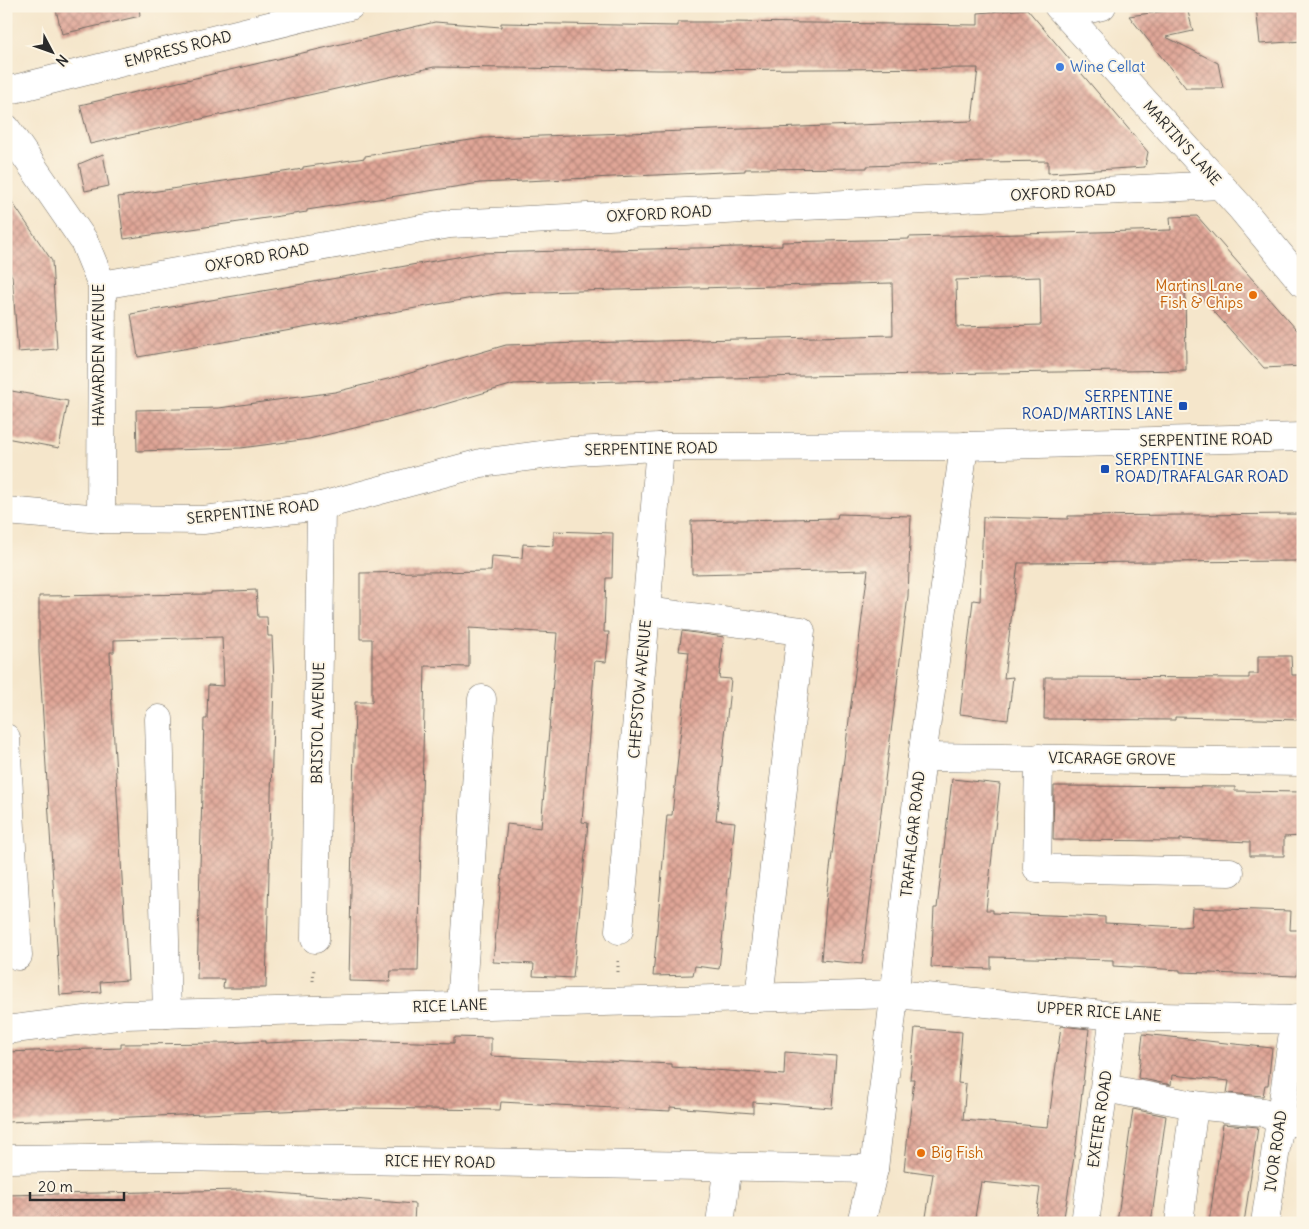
<svg xmlns="http://www.w3.org/2000/svg" width="1309" height="1229" viewBox="0 0 1309 1229" font-family="Delius,sans-serif">
<style>
.building{fill:url(#building-cross-hatch);fill-rule:evenodd}
.lines{fill:none;stroke-linecap:round;stroke-linejoin:round}
.minor-casing{stroke:#726c63;stroke-width:29}
.path{stroke:#726c63;stroke-width:3;stroke-dasharray:1 4;stroke-linecap:butt}
.minor{stroke:#fff;stroke-width:28}
.shop-dot{fill:#3f7fe0;stroke:#fcf5e5;stroke-width:2}
.food-dot{fill:#e8710a;stroke:#fcf5e5;stroke-width:2}
.transit-dot{fill:#1a4fb4;stroke:#fcf5e5;stroke-width:2}
.labels{text-anchor:middle;stroke-width:4;stroke-linejoin:round;paint-order:stroke}
.street-label{font-size:15px;fill:#2b2b2b;stroke:#fcf5e5}
.shop-label{font-size:15px;fill:#366cbe;stroke:#fcf5e5;text-anchor:start}
.food-label{font-size:15px;fill:#c56008;stroke:#fcf5e5;text-anchor:end}
.transit-label{font-size:15px;fill:#164399;stroke:#fcf5e5;text-anchor:end}
</style>
<defs>
<pattern id="building-cross-hatch" width="8" height="8" patternUnits="userSpaceOnUse" patternTransform="scale(1.25)"><rect width="8" height="8" fill="#e0a697"/><path d="M0 0l8 8M0 8l8-8" fill="none" stroke="#b6877b"/></pattern>
</defs>
<rect width="100%" height="100%" fill="#fcf5e5"/>
<filter id="ink" filterUnits="userSpaceOnUse"><feTurbulence type="fractalNoise" baseFrequency=".02" numOctaves="2"/><feDisplacementMap in="SourceGraphic" scale="10" xChannelSelector="R" yChannelSelector="G"/><feConvolveMatrix kernelMatrix="1 2 1 2 8 2 1 2 1" color-interpolation-filters="sRGB"/></filter>
<filter id="wash" filterUnits="userSpaceOnUse"><feTurbulence type="fractalNoise" baseFrequency=".0096" numOctaves="4" result="noise"/><feDisplacementMap in="SourceGraphic" scale="20" xChannelSelector="R" yChannelSelector="G"/><feGaussianBlur stdDeviation="1.12" result="paint"/><feColorMatrix in="noise" values="0 0 0 0 0 0 0 0 0 0 0 0 0 0 0 0 0 1.4 0 .05"/><feComposite in="paint" operator="in"/></filter>
<g filter="url(#wash)">
<rect width="100%" height="100%" fill="#f5e6cb"/>
<g id="blocks">
<g class="building">
<polygon points="55,6 139,6 140,16 62,34"/>
<polygon points="1256,6 1303,6 1303,41 1260,44"/>
<polygon points="1187,8 1193,31 1166,37 1218,63 1223,88 1186,88 1129,16"/>
<polygon points="1027,9 1148,152 1145,167 1048,173 1048,161 986,162 867,166 867,168 745,169 745,171 480,183 307,210 307,212 124,239 118,197 303,169 303,167 365,158 365,156 484,138 972,121 978,68 660,70 434,67 90,144 80,105 435,22 501,27 501,23 678,26 678,22 729,22 978,25 978,13"/>
<polygon points="103,154 109,186 85,191 79,164"/>
<polygon points="6,193 52,261 57,349 18,352 12,276 6,267"/>
<path d="M 1197,216 L 1303,337 L 1303,366 L 1264,368 L 1185,279 L 1186,370 L 802,376 L 514,384 L 404,416 L 309,439 L 241,448 L 137,451 L 136,410 L 219,408 L 335,392 L 400,376 L 506,345 L 893,335 L 892,283 L 501,293 L 138,357 L 131,314 L 480,253 L 782,246 L 782,242 L 909,239 L 909,237 L 1171,230 L 1170,217 ZM 1040,277 L 1041,325 L 957,327 L 956,280 Z"/>
<polygon points="6,390 68,401 59,448 6,438"/>
<polygon points="838,514 911,516 908,596 862,964 821,960 827,893 868,570 692,574 691,521 837,518"/>
<polygon points="1303,514 1303,561 1018,563 1004,678 1013,677 1008,720 960,714 973,600 980,601 983,517 1068,519 1068,516"/>
<polygon points="554,531 613,533 612,578 606,578 604,632 609,632 606,662 595,661 582,822 588,823 573,978 533,976 534,964 493,962 507,824 541,828 557,633 469,628 469,667 425,666 418,971 391,971 390,982 349,981 355,702 372,702 372,639 360,639 360,573 491,571 492,556 522,558 523,544 554,546"/>
<polygon points="256,590 258,617 267,617 268,636 272,636 274,681 266,988 223,988 224,979 197,979 204,719 207,719 208,685 224,686 222,637 114,640 114,652 110,652 112,707 128,980 100,982 101,992 60,995 39,652 39,596 211,594 211,592"/>
<polygon points="682,631 724,637 719,678 731,679 716,820 735,822 719,969 695,966 693,975 653,976 667,815 672,815 689,652 679,651"/>
<polygon points="1258,656 1291,656 1292,675 1301,675 1300,720 1175,717 1175,720 1044,719 1045,677 1249,678 1249,674 1258,674"/>
<polygon points="952,779 1000,784 986,910 993,910 993,913 1105,917 1105,923 1182,927 1191,926 1192,908 1291,911 1290,930 1300,930 1297,976 1180,972 1180,970 1113,966 1113,960 991,957 991,969 931,967 934,908 937,908"/>
<polygon points="1054,786 1235,787 1235,791 1303,792 1303,836 1284,837 1284,856 1250,856 1250,842 1180,839 1180,841 1053,840"/>
<polygon points="1061,1026 1089,1029 1076,1145 1063,1223 1035,1223 1040,1188 981,1182 974,1223 925,1223 933,1174 904,1170 914,1079 910,1079 915,1028 962,1032 958,1083 966,1084 963,1120 1048,1127"/>
<polygon points="1143,1034 1272,1048 1268,1085 1265,1085 1263,1096 1227,1093 1229,1081 1172,1075 1171,1085 1138,1078"/>
<polygon points="454,1037 491,1038 491,1056 672,1064 672,1067 784,1075 785,1052 836,1056 832,1108 753,1102 753,1113 670,1107 670,1111 501,1102 500,1110 356,1108 6,1122 6,1052 121,1048 121,1044 228,1043 265,1041 265,1043 340,1040 454,1043"/>
<polygon points="1133,1109 1166,1116 1151,1223 1117,1223"/>
<polygon points="1223,1124 1258,1127 1244,1223 1209,1223"/>
<polygon points="240,1190 415,1204 414,1223 6,1223 6,1195"/>
</g>
</g>
</g>
<g filter="url(#ink)">
<use href="#blocks" fill-opacity="0" stroke="#726c63" stroke-width="1"/>
<g class="lines">
<defs>
<g id="minor">
<polyline points="1058,6 1241,208 1303,283"/>
<polyline points="1066,15 1102,6"/>
<polyline points="6,91 350,6"/>
<polyline points="6,128 84,241 102,285 101,519"/>
<polyline points="102,285 450,224 1220,185"/>
<polyline points="6,511 101,519 203,520 321,506 481,463 572,451 660,447 964,446 1303,437"/>
<polyline points="646,611 801,631 759,998"/>
<polyline points="159,719 167,1014"/>
<polyline points="6,738 18,956"/>
<polyline points="922,757 1303,762"/>
<polyline points="1039,758 1037,868 1230,872"/>
<polyline points="619,930 660,447"/>
<polyline points="315,939 321,506"/>
<polyline points="461,1006 482,699"/>
<polyline points="6,1030 125,1015 896,994 1114,1016 1303,1020"/>
<polyline points="1105,1088 1194,1105 1263,1112 1280,1121 1303,1123"/>
<polyline points="6,1159 175,1157 874,1169"/>
<polyline points="720,1223 728,1166"/>
<polyline points="861,1223 874,1169 922,757 964,446"/>
<polyline points="1085,1223 1114,1016"/>
<polyline points="1179,1223 1194,1105"/>
<polyline points="1265,1223 1295,1019"/>
</g>
</defs>
<use href="#minor" class="minor-casing"/>
<g class="path">
<polyline points="618,972 618,958"/>
<polyline points="313,981 314,967"/>
</g>
<use href="#minor" class="minor"/>
</g>
</g>
<circle class="shop-dot" cx="1060" cy="67" r="5"/>
<g class="food-dot">
<circle cx="1253" cy="295" r="5"/>
<circle cx="921" cy="1153" r="5"/>
</g>
<g class="transit-dot">
<rect x="1178" y="401" width="10" height="10" rx="2.5"/>
<rect x="1100" y="464" width="10" height="10" rx="2.5"/>
</g>
<g class="labels">
<g class="street-label">
<text transform="translate(178 49) rotate(-14)" y="5">EMPRESS ROAD</text>
<text transform="translate(1182 143) rotate(48)" y="5">MARTIN'S LANE</text>
<text transform="translate(1063 193) rotate(-3)" y="5">OXFORD ROAD</text>
<text transform="translate(659 214) rotate(-3)" y="5">OXFORD ROAD</text>
<text transform="translate(257 258) rotate(-10)" y="5">OXFORD ROAD</text>
<text transform="translate(99 355) rotate(-90)" y="5">HAWARDEN AVENUE</text>
<text transform="translate(1206 440) rotate(-1)" y="5">SERPENTINE ROAD</text>
<text transform="translate(651 449) rotate(-1)" y="5">SERPENTINE ROAD</text>
<text transform="translate(253 512) rotate(-6)" y="5">SERPENTINE ROAD</text>
<text transform="translate(640 689) rotate(-85)" y="5">CHEPSTOW AVENUE</text>
<text transform="translate(318 723) rotate(-89)" y="5">BRISTOL AVENUE</text>
<text transform="translate(1112 759) rotate(1)" y="5">VICARAGE GROVE</text>
<text transform="translate(913 834) rotate(-84)" y="5">TRAFALGAR ROAD</text>
<text transform="translate(450 1006) rotate(-2)" y="5">RICE LANE</text>
<text transform="translate(1099 1012) rotate(4)" y="5">UPPER RICE LANE</text>
<text transform="translate(1100 1119) rotate(-82)" y="5">EXETER ROAD</text>
<text transform="translate(1276 1151) rotate(-82)" y="5">IVOR ROAD</text>
<text transform="translate(440 1162) rotate(1)" y="5">RICE HEY ROAD</text>
</g>
<g class="shop-label">
<text x="1070" y="72">Wine Cellat</text>
</g>
<g class="food-label">
<text x="1243" y="291">Martins Lane<tspan x="1243" dy="17">Fish &amp; Chips</tspan></text>
<text x="931" y="1158" text-anchor="start">Big Fish</text>
</g>
<g class="transit-label">
<text x="1173" y="402">SERPENTINE<tspan x="1173" dy="17">ROAD/MARTINS LANE</tspan></text>
<text x="1115" y="465" text-anchor="start">SERPENTINE<tspan x="1115" dy="17">ROAD/TRAFALGAR ROAD</tspan></text>
</g>
</g>
<rect width="1309" height="1229" fill="none" stroke="#fcf5e5" stroke-width="25"/>
<g transform="translate(52 52) rotate(131)" stroke="#fcf5e5" stroke-width="4" paint-order="stroke">
<path d="M0-4L9 19L0 12L-9 19Z" fill="#2b2b2b"/>
<text y="-8" font-size="14" font-weight="bold" text-anchor="middle" fill="#2b2b2b">N</text>
</g>
<path d="M30 1192v8h94v-8" fill="none" stroke="#2b2b2b" stroke-width="2.5"/>
<text x="38" y="1192" font-size="15" fill="#2b2b2b" stroke="#fcf5e5" stroke-width="4" paint-order="stroke">20 m</text>
</svg>
